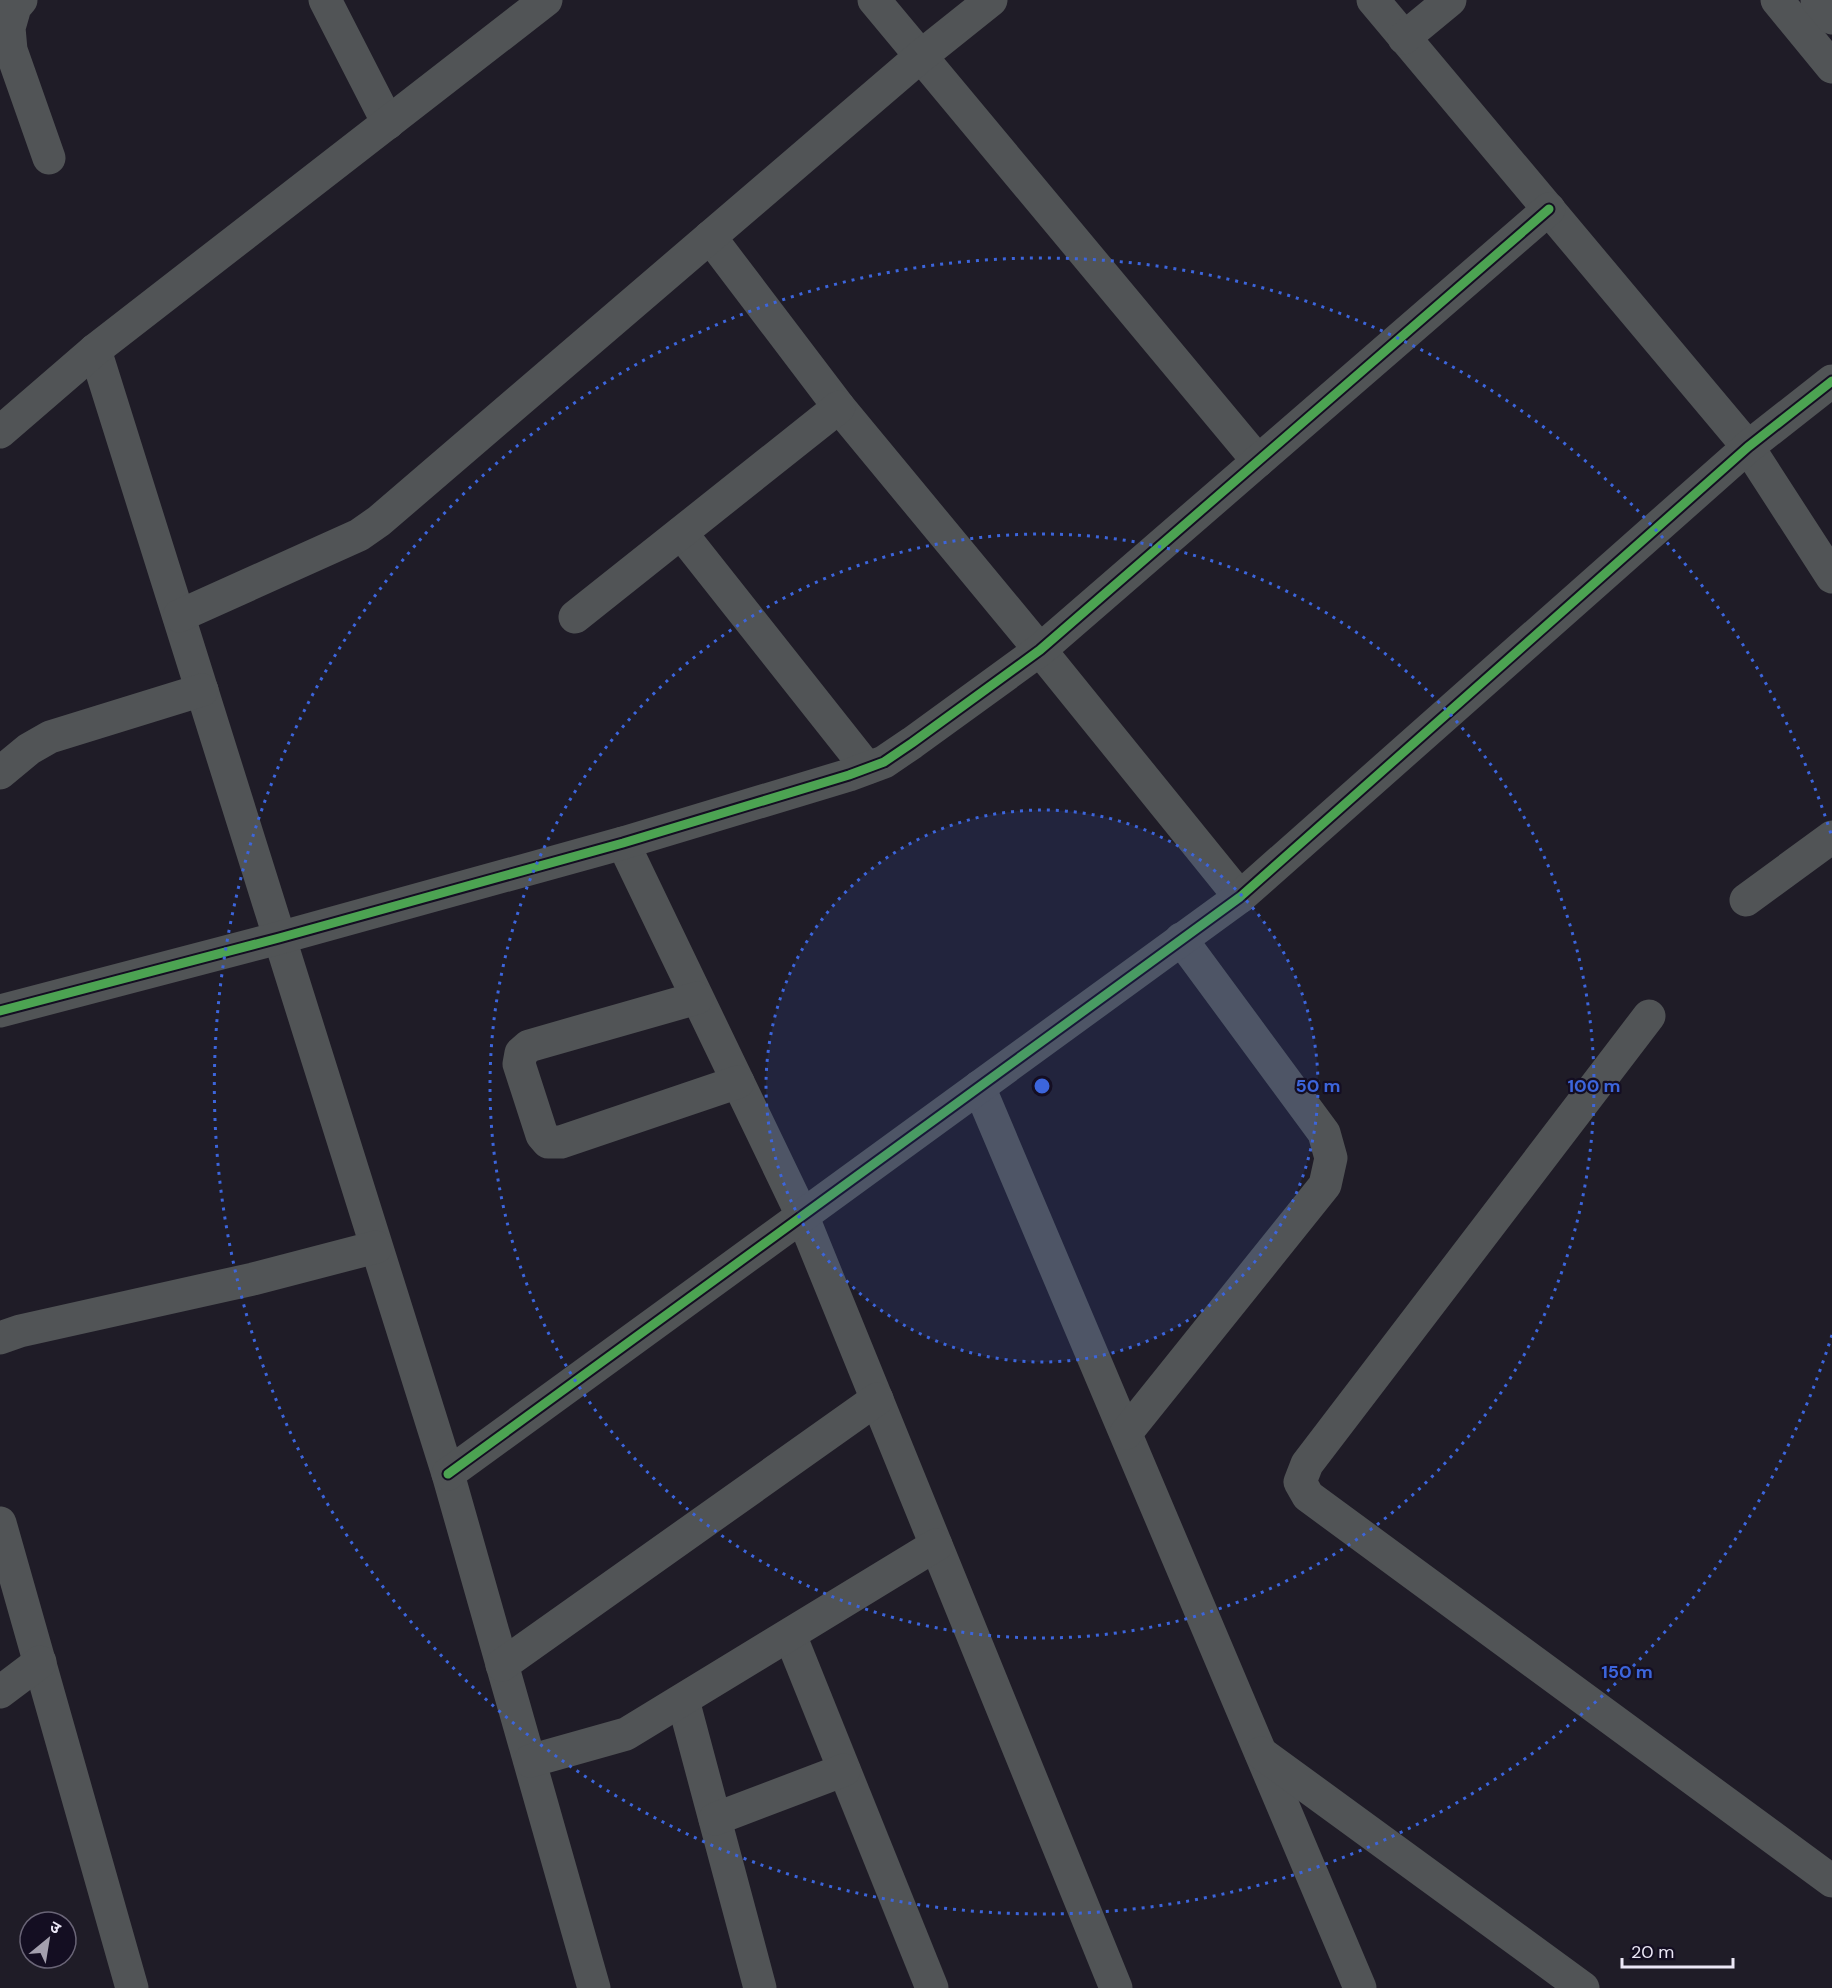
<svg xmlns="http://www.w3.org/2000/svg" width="1832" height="1988" viewBox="0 0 1832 1988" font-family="'DM Sans','Noto Sans Devanagari',sans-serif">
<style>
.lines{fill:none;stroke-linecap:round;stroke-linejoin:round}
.minor{stroke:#515456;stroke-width:33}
.cycleway-casing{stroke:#140e22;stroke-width:13}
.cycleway{stroke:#4ca352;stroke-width:9}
.ring{fill:none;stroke:#3c65dc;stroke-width:3;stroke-dasharray:3 6}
.centre{fill:#3c65dc;stroke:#140e22;stroke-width:3}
.ring-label{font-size:18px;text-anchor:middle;font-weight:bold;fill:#3c65dc;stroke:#140e22;stroke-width:4.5;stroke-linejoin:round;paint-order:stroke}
</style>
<rect width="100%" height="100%" fill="#1f1c27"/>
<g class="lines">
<g class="minor">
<polyline points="21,0 15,7 9,28 11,50 49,158"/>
<polyline points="325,0 388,123"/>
<polyline points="874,0 1258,461"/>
<polyline points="1373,0 1748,447 1832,577"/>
<polyline points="1777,0 1832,67"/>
<polyline points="1817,0 1832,18"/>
<polyline points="1404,38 1450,0"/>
<polyline points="710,237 839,407 1040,650 1240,897"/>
<polyline points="95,350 448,1474 594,1988"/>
<polyline points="0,432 95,350 546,0"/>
<polyline points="681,533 867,768"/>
<polyline points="179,616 359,535 379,521 921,56 991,0"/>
<polyline points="575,617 839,407"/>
<polyline points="0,773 29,749 50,737 202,690"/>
<polyline points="623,843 802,1215 1116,1988"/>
<polyline points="1746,900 1832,837"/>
<polyline points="697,998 529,1046 521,1053 519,1064 542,1135 548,1142 561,1142 738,1082"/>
<polyline points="0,1011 279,938 623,843 849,775 884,762 912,743 1040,650 1549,209"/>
<polyline points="1649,1016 1307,1464 1300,1482 1308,1496 1832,1881"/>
<polyline points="979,1087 1360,1988"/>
<polyline points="0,1338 20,1331 253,1279 376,1247"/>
<polyline points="1126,1433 1325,1185 1331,1158 1324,1133 1181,939"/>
<polyline points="448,1474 1240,897 1748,447 1832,381"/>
<polyline points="0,1523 132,1988"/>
<polyline points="790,1635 932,1988"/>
<polyline points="502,1665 877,1399"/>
<polyline points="0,1692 40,1662"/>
<polyline points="683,1700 760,1988"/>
<polyline points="1261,1753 1583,1988"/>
<polyline points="530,1761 626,1734 936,1545"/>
<polyline points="715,1819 844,1770"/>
</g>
<defs>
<g id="cycleway">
<polyline points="0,1011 279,938 623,843 849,775 884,762 912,743 1040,650 1549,209"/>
<polyline points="448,1474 1240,897 1748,447 1832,381"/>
</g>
</defs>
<use href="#cycleway" class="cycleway-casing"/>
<use href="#cycleway" class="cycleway"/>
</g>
<circle cx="1042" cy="1086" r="276" fill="#3c65dc" fill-opacity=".12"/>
<g class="ring">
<circle cx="1042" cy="1086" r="276"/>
<circle cx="1042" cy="1086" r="552"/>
<path d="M1832 1335A828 828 0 1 1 1832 837"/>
</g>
<circle cx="1042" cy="1086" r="9" class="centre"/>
<g class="ring-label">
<text x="1318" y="1092">50 m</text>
<text x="1594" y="1092">100 m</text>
<text x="1627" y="1678">150 m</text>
</g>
<g transform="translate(48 1940) rotate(30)"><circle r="28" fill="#140e22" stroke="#6a6577" stroke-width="1.5"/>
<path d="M0-4.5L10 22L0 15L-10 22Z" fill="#a4a0ae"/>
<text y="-9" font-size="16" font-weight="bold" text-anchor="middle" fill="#ebe7f6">उ</text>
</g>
<path d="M1622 1958v9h111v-9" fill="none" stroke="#ebe7f6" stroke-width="3"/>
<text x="1631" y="1958" font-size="18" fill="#ebe7f6" stroke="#140e22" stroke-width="4.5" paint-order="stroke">20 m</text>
</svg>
